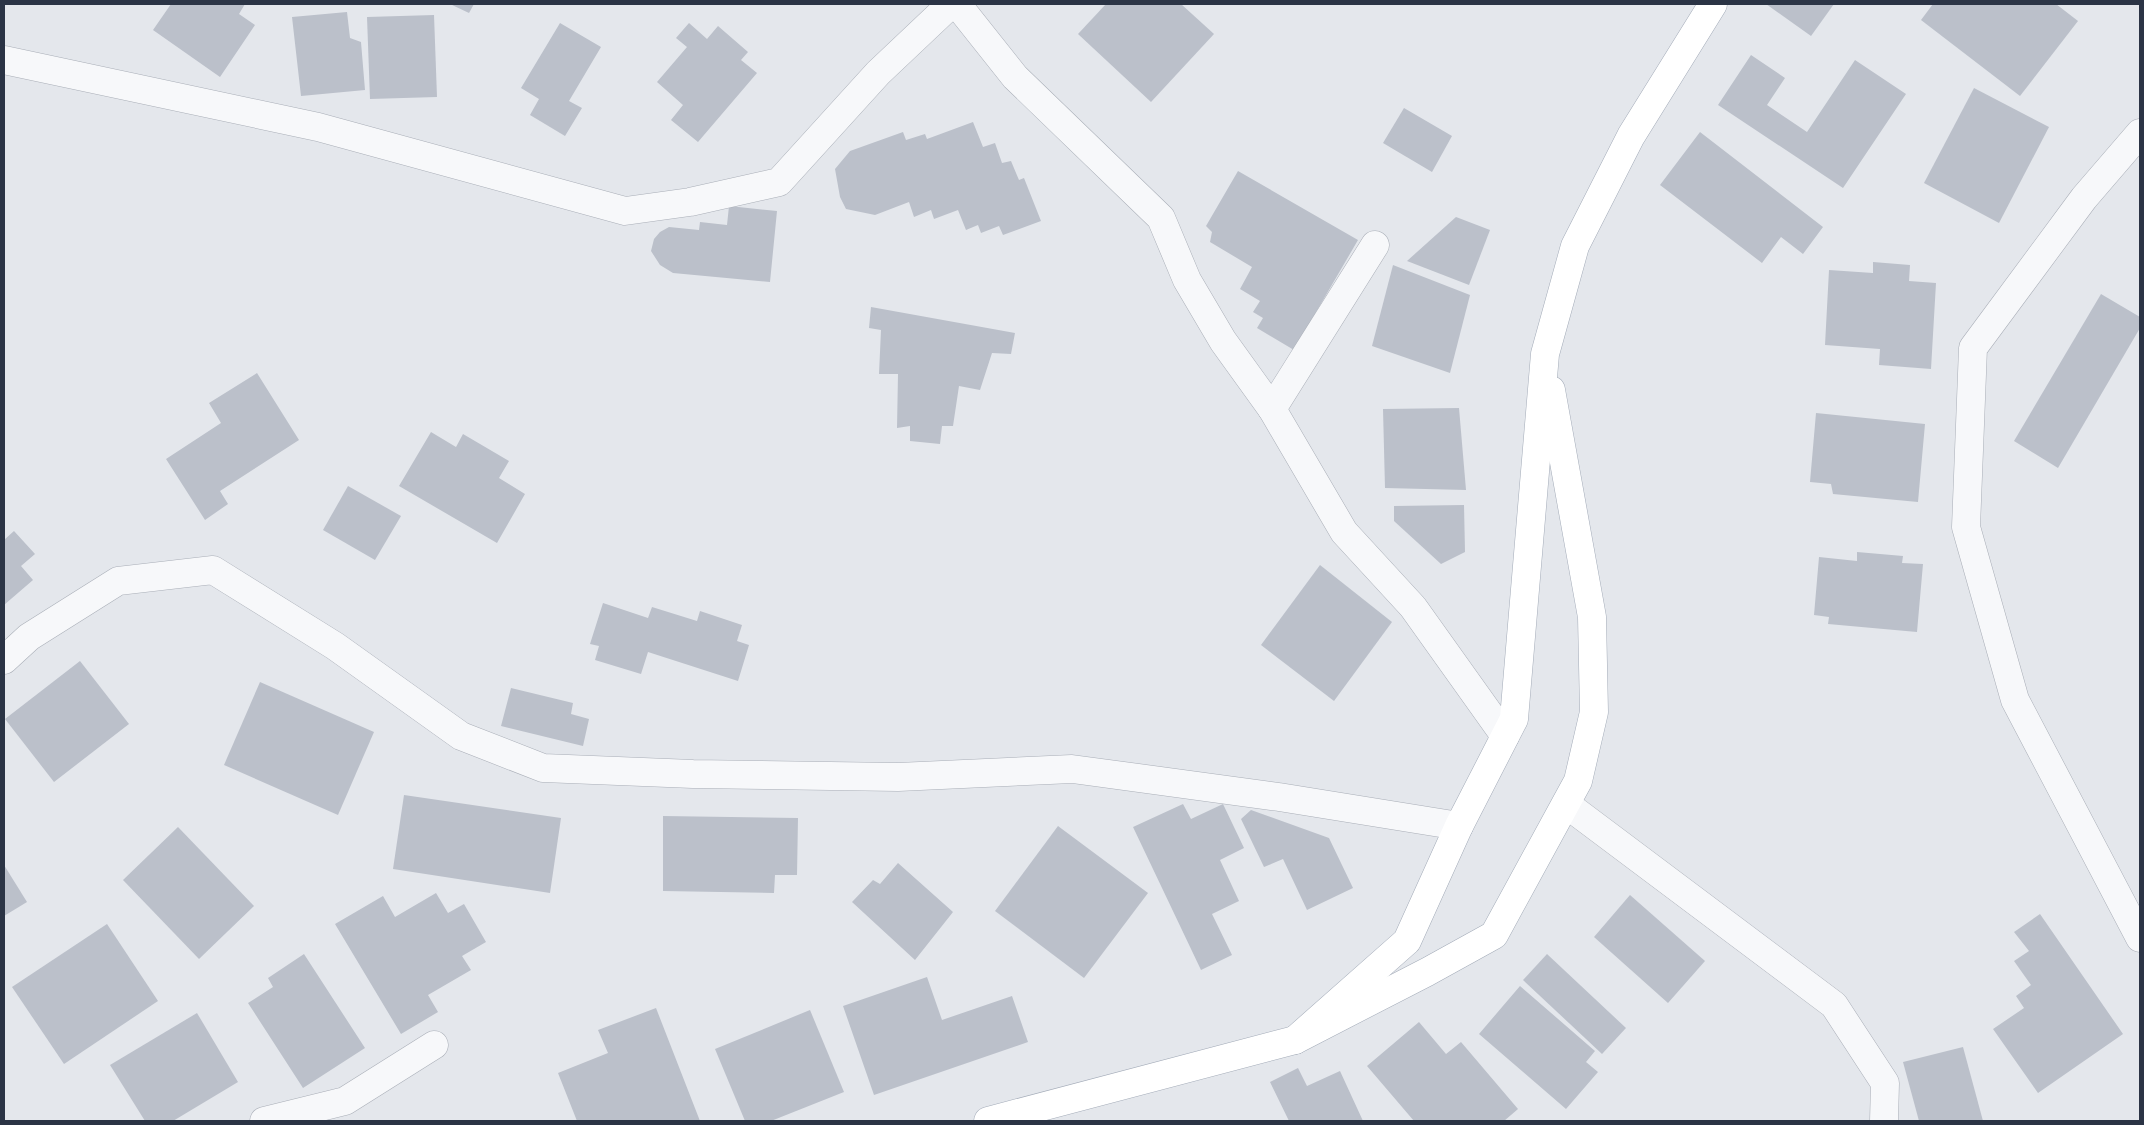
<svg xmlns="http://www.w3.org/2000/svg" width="2144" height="1125" viewBox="0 0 2144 1125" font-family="'Work Sans',sans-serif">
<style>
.building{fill:#bbc0ca}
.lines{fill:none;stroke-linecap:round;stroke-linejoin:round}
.minor-casing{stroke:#a9aeb7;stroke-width:29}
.major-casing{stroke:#a3abb8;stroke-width:29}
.minor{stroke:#f7f8fa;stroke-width:28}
.major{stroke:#fff;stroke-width:28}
</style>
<rect width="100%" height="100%" fill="#e4e7ec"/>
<g class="building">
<polygon points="171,4 245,4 239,14 255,25 220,77 153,30"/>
<polygon points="450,4 474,4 469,13"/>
<polygon points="1106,4 1181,4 1214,34 1151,102 1078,34"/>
<polygon points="1766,4 1834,4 1811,36"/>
<polygon points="1933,4 2056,4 2078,21 2020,96 1921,20"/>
<polygon points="347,12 350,38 361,42 365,90 301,96 292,17"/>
<polygon points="434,15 437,97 370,99 367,17"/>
<polygon points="560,23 601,47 569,101 582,108 565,136 530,115 539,99 521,88"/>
<polygon points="689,23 707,39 718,26 748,52 741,60 757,73 698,142 671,120 683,105 657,82 687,47 676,38"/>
<polygon points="1751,55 1785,78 1767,105 1807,132 1855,60 1906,94 1843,188 1718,105"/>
<polygon points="1974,88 2049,127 1999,223 1924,183"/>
<polygon points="1404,108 1452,136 1432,172 1383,143"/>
<polygon points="973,122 983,147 995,143 1002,163 1011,161 1019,180 1024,178 1041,221 1003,235 999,226 981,233 978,225 966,230 958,210 934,219 931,210 914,217 909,202 875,215 846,209 840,197 835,169 850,151 903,132 906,140 925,134 927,139"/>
<polygon points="1700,132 1823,227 1803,254 1781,237 1762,263 1660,185"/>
<polygon points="1238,171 1358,240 1294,350 1257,328 1263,318 1253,312 1260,301 1240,289 1252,267 1210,242 1212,232 1206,226"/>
<polygon points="729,206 777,211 770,282 673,273 660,265 651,251 654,239 660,232 669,227 699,230 700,222 727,225"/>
<polygon points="1456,217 1490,230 1469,285 1407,261"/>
<polygon points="1873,262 1910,265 1909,281 1936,283 1931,369 1879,365 1880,349 1825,345 1829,270 1873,273"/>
<polygon points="1393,265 1470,295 1450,373 1372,346"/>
<polygon points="2101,294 2140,317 2140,328 2058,468 2014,441"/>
<polygon points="871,307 1015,333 1011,354 992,353 980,390 959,386 953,426 942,426 940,444 910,441 910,426 897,428 898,374 879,374 881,330 869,328"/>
<polygon points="257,373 299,440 220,491 228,504 205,520 166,459 221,423 209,403"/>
<polygon points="1459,408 1466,490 1385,488 1383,409"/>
<polygon points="1816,413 1925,424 1918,502 1833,494 1831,484 1810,482"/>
<polygon points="431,432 456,447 463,434 509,461 499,478 525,494 497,543 399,486"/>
<polygon points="348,486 401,516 375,560 323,530"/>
<polygon points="1464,505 1465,552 1441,564 1394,521 1394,506"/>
<polygon points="14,531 35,554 21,566 33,580 4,605 4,540"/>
<polygon points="1857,552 1903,556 1902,563 1923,564 1917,632 1828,624 1829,617 1814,615 1819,557 1857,561"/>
<polygon points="1320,565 1392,622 1334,701 1261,645"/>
<polygon points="603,603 648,618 652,607 697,621 700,611 742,625 737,641 749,645 738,681 648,652 641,674 595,660 599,646 590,644"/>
<polygon points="80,661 129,724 54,782 5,719"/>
<polygon points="260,682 374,732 338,815 224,765"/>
<polygon points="511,688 573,703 571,714 589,719 583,746 501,726"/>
<polygon points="404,795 561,818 550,893 393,869"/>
<polygon points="1183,804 1191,819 1223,804 1244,848 1220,860 1239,901 1212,914 1232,955 1201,970 1133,827"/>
<polygon points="1251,810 1329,838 1353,888 1307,910 1283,859 1264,867 1241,819"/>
<polygon points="663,816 798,818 797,875 775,875 774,893 663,891"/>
<polygon points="1058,826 1148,893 1084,978 995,911"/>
<polygon points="178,827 254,906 199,959 123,880"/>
<polygon points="898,863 953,912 915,960 852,902 873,880 880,884"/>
<polygon points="4,865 27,902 4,916"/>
<polygon points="436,893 448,913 464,904 486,942 462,956 471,970 428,995 438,1012 401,1034 335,924 383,896 395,917"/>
<polygon points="1630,895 1705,961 1668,1003 1594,937"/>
<polygon points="2040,914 2123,1034 2038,1093 1993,1029 2024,1008 2016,996 2031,985 2014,961 2029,951 2014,932"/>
<polygon points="107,924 158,1001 64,1064 12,987"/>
<polygon points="304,954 365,1048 303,1088 248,1003 273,987 268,978"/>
<polygon points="1547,954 1626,1028 1602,1054 1523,980"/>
<polygon points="927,977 942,1020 1012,996 1028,1042 874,1095 843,1006"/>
<polygon points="1520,986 1595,1051 1586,1062 1598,1072 1566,1109 1479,1034"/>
<polygon points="656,1008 700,1121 577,1121 558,1073 608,1053 598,1030"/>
<polygon points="810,1010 844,1092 771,1121 745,1121 715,1049"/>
<polygon points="197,1013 238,1082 173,1121 145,1121 110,1065"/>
<polygon points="1419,1022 1446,1054 1461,1042 1518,1109 1504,1121 1414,1121 1367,1066"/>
<polygon points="1963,1047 1983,1121 1919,1121 1903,1062"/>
<polygon points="1298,1068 1307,1086 1340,1071 1363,1121 1289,1121 1270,1082"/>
</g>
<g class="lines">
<defs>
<g id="minor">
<polyline points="957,4 1015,77 1161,218 1187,280 1223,341 1272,409 1344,532 1413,607 1505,736"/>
<polyline points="4,60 318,127 625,211 690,202 779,182 878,73 951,4"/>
<polyline points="2140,133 2084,198 1973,348 1966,527 2015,700 2140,938"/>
<polyline points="1272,409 1375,245"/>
<polyline points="4,660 29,637 118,581 213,570 335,646 461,736 543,768 693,774 898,777 1072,769 1279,797 1459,826"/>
<polyline points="1566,804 1834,1005 1885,1083 1884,1121"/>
<polyline points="264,1121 345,1101 434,1045"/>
</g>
<g id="major">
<polyline points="1295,1040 1407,941 1459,826 1514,719 1545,354 1575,246 1631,136 1713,4"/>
<polyline points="988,1121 1295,1040 1427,972 1494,935 1578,781 1594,712 1592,617 1551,390"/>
</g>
</defs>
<use href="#minor" class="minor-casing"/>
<use href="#major" class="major-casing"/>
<use href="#minor" class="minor"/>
<use href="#major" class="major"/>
</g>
<rect width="2144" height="1125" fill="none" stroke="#2b3445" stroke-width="10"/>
</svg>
